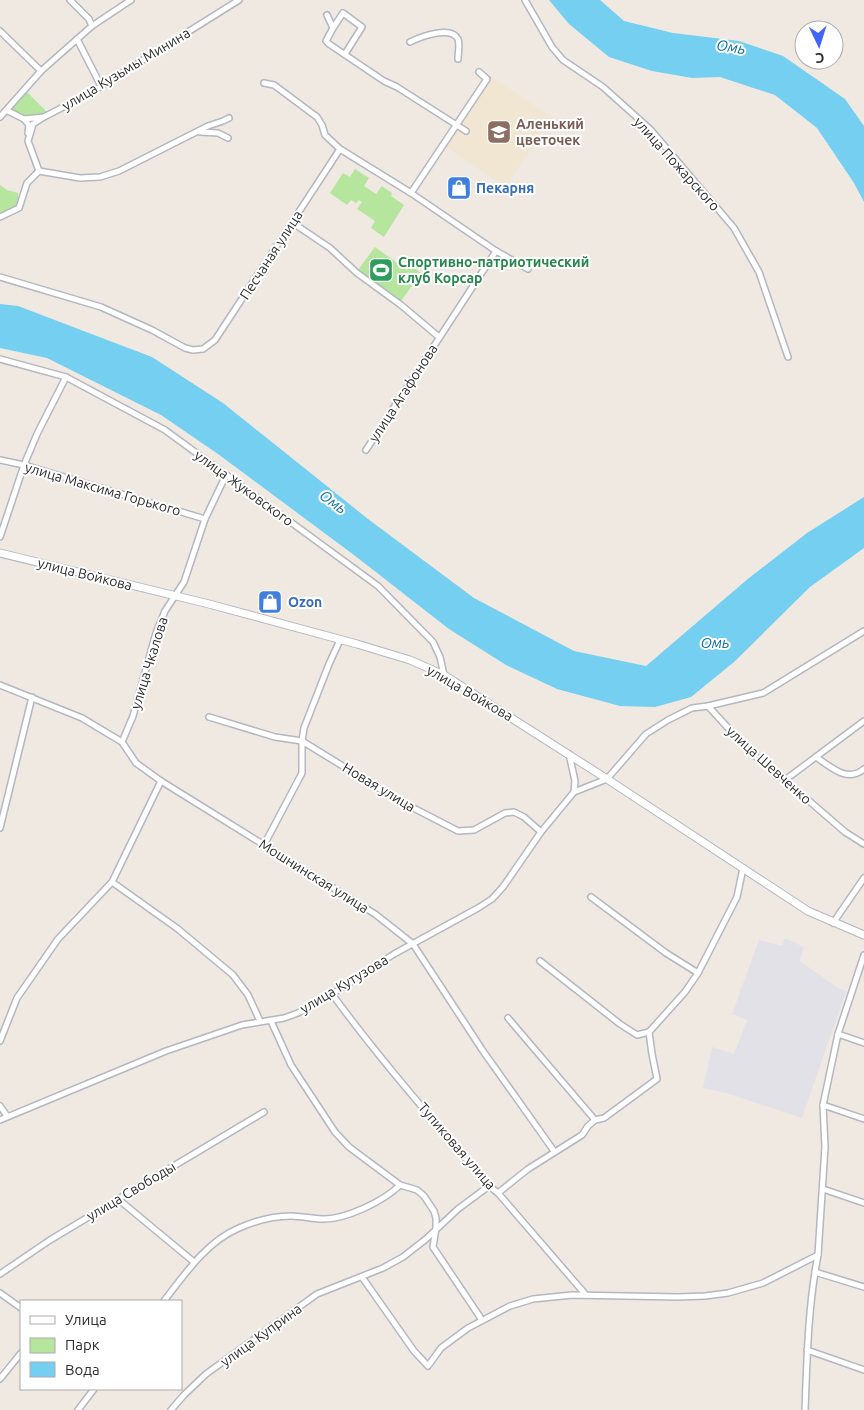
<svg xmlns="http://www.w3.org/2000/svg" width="864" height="1410" viewBox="0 0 864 1410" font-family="Ubuntu,sans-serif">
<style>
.industrial{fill:#e3e1e8}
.education{fill:#f0e6d1}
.green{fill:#b6e59e}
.water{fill:#75cff0}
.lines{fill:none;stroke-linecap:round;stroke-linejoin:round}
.street-casing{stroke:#b4b7c1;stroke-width:8}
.secondary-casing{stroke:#b4b7c1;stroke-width:9}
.street{stroke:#fff;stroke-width:5}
.secondary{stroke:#fff;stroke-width:7}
.labels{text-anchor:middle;stroke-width:4;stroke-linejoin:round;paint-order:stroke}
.street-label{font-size:14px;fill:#2e2e2e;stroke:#fff}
.education-label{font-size:14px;font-weight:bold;fill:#785e54;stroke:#fff;text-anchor:start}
.shop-label{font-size:14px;font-weight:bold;fill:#366cbe;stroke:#fff;text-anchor:start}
.leisure-label{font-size:14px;font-weight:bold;fill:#27864d;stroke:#fff;text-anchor:start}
.water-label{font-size:15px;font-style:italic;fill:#0d6fa3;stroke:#fff}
</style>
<rect width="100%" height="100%" fill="#efe9e1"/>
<polygon class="industrial" points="785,938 804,947 800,961 838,988 846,991 802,1118 726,1093 703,1088 712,1047 734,1054 747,1020 732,1014 759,940 782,946"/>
<polygon class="education" points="492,77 553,118 505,187 445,146"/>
<g class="green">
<path d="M 26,91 L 48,113 C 35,122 22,116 9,110 Z"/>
<polygon points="355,169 369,178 364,186 376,194 382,186 392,193 391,196 404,205 384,237 371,228 375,221 357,209 362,202 359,200 356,203 351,200 347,205 330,193 343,173 350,177"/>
<polygon points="0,185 7,190 18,193 18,207 0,215"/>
<polygon points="375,247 407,270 411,265 421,273 401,301 358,270"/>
</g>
<g class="water">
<polygon points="549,0 600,0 624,21 673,33 739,41 783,56 845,99 864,126 864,202 854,183 817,128 775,95 720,77 692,78 652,71 609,57 569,24"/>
<polygon points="0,304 18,306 152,357 223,403 368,519 474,598 574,651 646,666 749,578 807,533 864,497 864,548 810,587 734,662 691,697 655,707 620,706 557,689 506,665 449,629 354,555 218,454 161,415 47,358 0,348"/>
</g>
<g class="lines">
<defs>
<g id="street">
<polyline points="70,0 89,19 92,26"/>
<polyline points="525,0 552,47 563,60 603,87 651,130 734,228 759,272 788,357"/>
<polyline points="327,15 333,28 326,41 329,44 384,81 397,87 466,131"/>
<polyline points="333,28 343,13 362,27 345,54"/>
<polyline points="0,31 41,71"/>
<polyline points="77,39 101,86"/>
<path d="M 410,42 C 420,37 451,25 458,39 C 460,45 458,53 458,59"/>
<polyline points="264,83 274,85 317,117 322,125 325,135 340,149 411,193 496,251 528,269"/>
<polyline points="8,111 24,119 44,117 92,92 239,0"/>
<polyline points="0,117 41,71 92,26 131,0"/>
<polyline points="44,117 33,124 28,141 39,171 80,178 100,177 119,171 208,126 223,121 229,118"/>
<polyline points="24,119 29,125 28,133"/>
<polyline points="200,132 218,133 228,138"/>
<polyline points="411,193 487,79 479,72"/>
<polyline points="0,217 19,208 27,183 39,171"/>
<polyline points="293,223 330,248 357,273 401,305 439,337"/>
<polyline points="0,277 101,307 152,330 185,348 193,350 203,349 215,340 340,149"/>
<polyline points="0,359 66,377 165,430 378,586 433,642 440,657 444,675"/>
<polyline points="366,450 496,251"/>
<polyline points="0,460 24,465 205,519"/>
<polyline points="0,537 24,465 37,434 66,377"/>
<polyline points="0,685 82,718 122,742 136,763 161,781 375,914 413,944 483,1051 554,1151"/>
<polyline points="708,706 763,693 864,631"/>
<polyline points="209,717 275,737 302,741 398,800 458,831 474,830 505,813 514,812 524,817 541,832"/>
<polyline points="122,742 133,716 156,633 165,611 184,582 205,519 226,475"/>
<polyline points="569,754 575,781 574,792"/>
<path d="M 816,757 C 831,767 847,783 864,769"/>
<polyline points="785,780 864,721"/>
<polyline points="0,828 32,697"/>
<polyline points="264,845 302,773 302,741 304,728 329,664 340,640"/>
<polyline points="112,882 178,929 233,975 248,995 260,1021"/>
<polyline points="591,897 666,953 698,973"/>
<polyline points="833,923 864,878"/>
<polyline points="540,961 620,1024 637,1035 649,1032"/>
<path d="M 332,994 C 381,1061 436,1123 489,1186 L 498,1193 L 586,1295"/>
<polyline points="508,1018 595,1120"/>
<polyline points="271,1021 291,1065 335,1132 349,1147 400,1185 417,1190 424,1196 434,1211 436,1218 436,1228 433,1247 482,1320"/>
<polyline points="838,1034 864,1043"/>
<polyline points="0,1041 17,998 58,939 112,882 161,781"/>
<polyline points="823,1105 864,1119"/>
<polyline points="0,1106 7,1116"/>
<polyline points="0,1120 166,1051 242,1025 284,1018 298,1013 332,994 394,954 478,908 492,899 503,887 541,832 574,792 607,779 646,734 668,720 692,708 708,706 750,752 785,780 845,832 864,844"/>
<polyline points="823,1189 864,1203"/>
<polyline points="498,1193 528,1169 582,1135 588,1126 595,1120 604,1118 657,1079 652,1054 649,1032 685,992 698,973 737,897 743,868"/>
<polyline points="118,1199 194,1262"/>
<polyline points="815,1272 864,1287"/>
<polyline points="0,1274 50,1240 264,1112"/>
<polyline points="362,1277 414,1351 428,1366 441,1348 468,1328 510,1306 533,1299 572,1295 678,1297 705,1296 728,1293 763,1283 818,1255"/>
<polyline points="0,1293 21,1308"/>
<path d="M 164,1301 C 185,1274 206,1242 239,1228 C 255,1221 274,1216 291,1216 C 302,1216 312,1219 322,1219 C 345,1220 384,1201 400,1185"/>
<polyline points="807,1350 864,1370"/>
<polyline points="0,1379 21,1353"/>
<polyline points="78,1410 94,1389"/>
<polyline points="171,1410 184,1395 206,1374 317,1294 383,1268 403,1257 426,1239 458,1209 489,1186"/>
<path d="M 805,1410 C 807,1359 808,1306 818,1255 L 825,1147 L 823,1105 L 838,1034 L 864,955"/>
</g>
<polyline id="secondary" points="0,553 209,604 357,644 410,660 444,675 607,779 808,911 864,935"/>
</defs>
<use href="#street" class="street-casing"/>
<use href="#secondary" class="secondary-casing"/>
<use href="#street" class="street"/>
<use href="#secondary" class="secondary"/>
</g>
<defs>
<symbol id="school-square" viewBox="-11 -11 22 22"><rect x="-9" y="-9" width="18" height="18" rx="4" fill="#8d6e63" stroke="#fff"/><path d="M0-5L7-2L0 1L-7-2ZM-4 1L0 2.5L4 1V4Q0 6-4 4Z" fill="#fff"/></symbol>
<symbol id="shop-square" viewBox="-11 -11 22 22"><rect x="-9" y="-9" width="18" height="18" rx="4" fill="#3f7fe0" stroke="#fff"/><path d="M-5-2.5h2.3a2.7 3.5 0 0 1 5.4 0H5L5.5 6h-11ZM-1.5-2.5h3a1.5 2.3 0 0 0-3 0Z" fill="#fff"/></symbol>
<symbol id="stadium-square" viewBox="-11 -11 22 22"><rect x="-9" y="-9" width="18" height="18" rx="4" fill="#2e9e5b" stroke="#fff"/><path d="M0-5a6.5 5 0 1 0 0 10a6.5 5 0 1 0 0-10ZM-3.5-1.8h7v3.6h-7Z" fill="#fff"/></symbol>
</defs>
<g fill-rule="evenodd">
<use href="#school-square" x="485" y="118" width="28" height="28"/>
<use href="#shop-square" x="445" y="174" width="28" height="28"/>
<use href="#stadium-square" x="367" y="256" width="28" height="28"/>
<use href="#shop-square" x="256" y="588" width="28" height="28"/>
</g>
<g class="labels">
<g class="street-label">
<text transform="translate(126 69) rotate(-31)" y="5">улица Кузьмы Минина</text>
<text transform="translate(677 164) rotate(48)" y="5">улица Пожарского</text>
<text transform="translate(271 255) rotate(-57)" y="5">Песчаная улица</text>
<text transform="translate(403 393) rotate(-57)" y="5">улица Агафонова</text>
<text transform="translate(244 488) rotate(36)" y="5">улица Жуковского</text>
<text transform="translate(103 489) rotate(16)" y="5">улица Максима Горького</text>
<text transform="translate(85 574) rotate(14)" y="5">улица Войкова</text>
<text transform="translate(149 663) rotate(-73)" y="5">улица Чкалова</text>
<text transform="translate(470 693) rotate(30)" y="5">улица Войкова</text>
<text transform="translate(769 765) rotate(42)" y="5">улица Шевченко</text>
<text transform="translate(379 787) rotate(31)" y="5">Новая улица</text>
<text transform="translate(314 876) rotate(32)" y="5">Мошнинская улица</text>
<text transform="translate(344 984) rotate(-31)" y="5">улица Кутузова</text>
<text transform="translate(457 1146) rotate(49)" y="5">Тупиковая улица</text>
<text transform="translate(131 1191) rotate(-31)" y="5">улица Свободы</text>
<text transform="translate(261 1335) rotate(-36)" y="5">улица Куприна</text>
</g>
<g class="education-label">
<text x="516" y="129">Аленький<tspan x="516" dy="16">цветочек</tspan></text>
</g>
<g class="shop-label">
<text x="476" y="193">Пекарня</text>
<text x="288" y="607">Ozon</text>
</g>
<g class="leisure-label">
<text x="398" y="267">Спортивно-патриотический<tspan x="398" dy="16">клуб Корсар</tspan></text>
</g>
<g class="water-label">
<text transform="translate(731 47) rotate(9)" y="5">Омь</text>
<text transform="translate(333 502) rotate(36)" y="5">Омь</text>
<text x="715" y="648">Омь</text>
</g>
</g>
<rect x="20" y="1300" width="162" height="90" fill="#ffffff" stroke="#ababab"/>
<rect x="30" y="1316" width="25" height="8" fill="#ffffff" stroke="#ababab"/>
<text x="65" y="1325" font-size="15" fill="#2e2e2e">Улица</text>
<rect x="30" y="1338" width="25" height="15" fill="#b6e59e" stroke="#ababab"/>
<text x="65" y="1350" font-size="15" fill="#2e2e2e">Парк</text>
<rect x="30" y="1362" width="25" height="15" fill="#75cff0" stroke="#ababab"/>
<text x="65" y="1375" font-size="15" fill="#2e2e2e">Вода</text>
<g transform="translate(819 45) rotate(176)"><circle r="24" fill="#ffffff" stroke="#ababab"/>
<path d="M0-4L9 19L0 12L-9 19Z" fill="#4264fb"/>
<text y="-8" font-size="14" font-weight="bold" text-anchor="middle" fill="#2e2e2e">С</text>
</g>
</svg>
